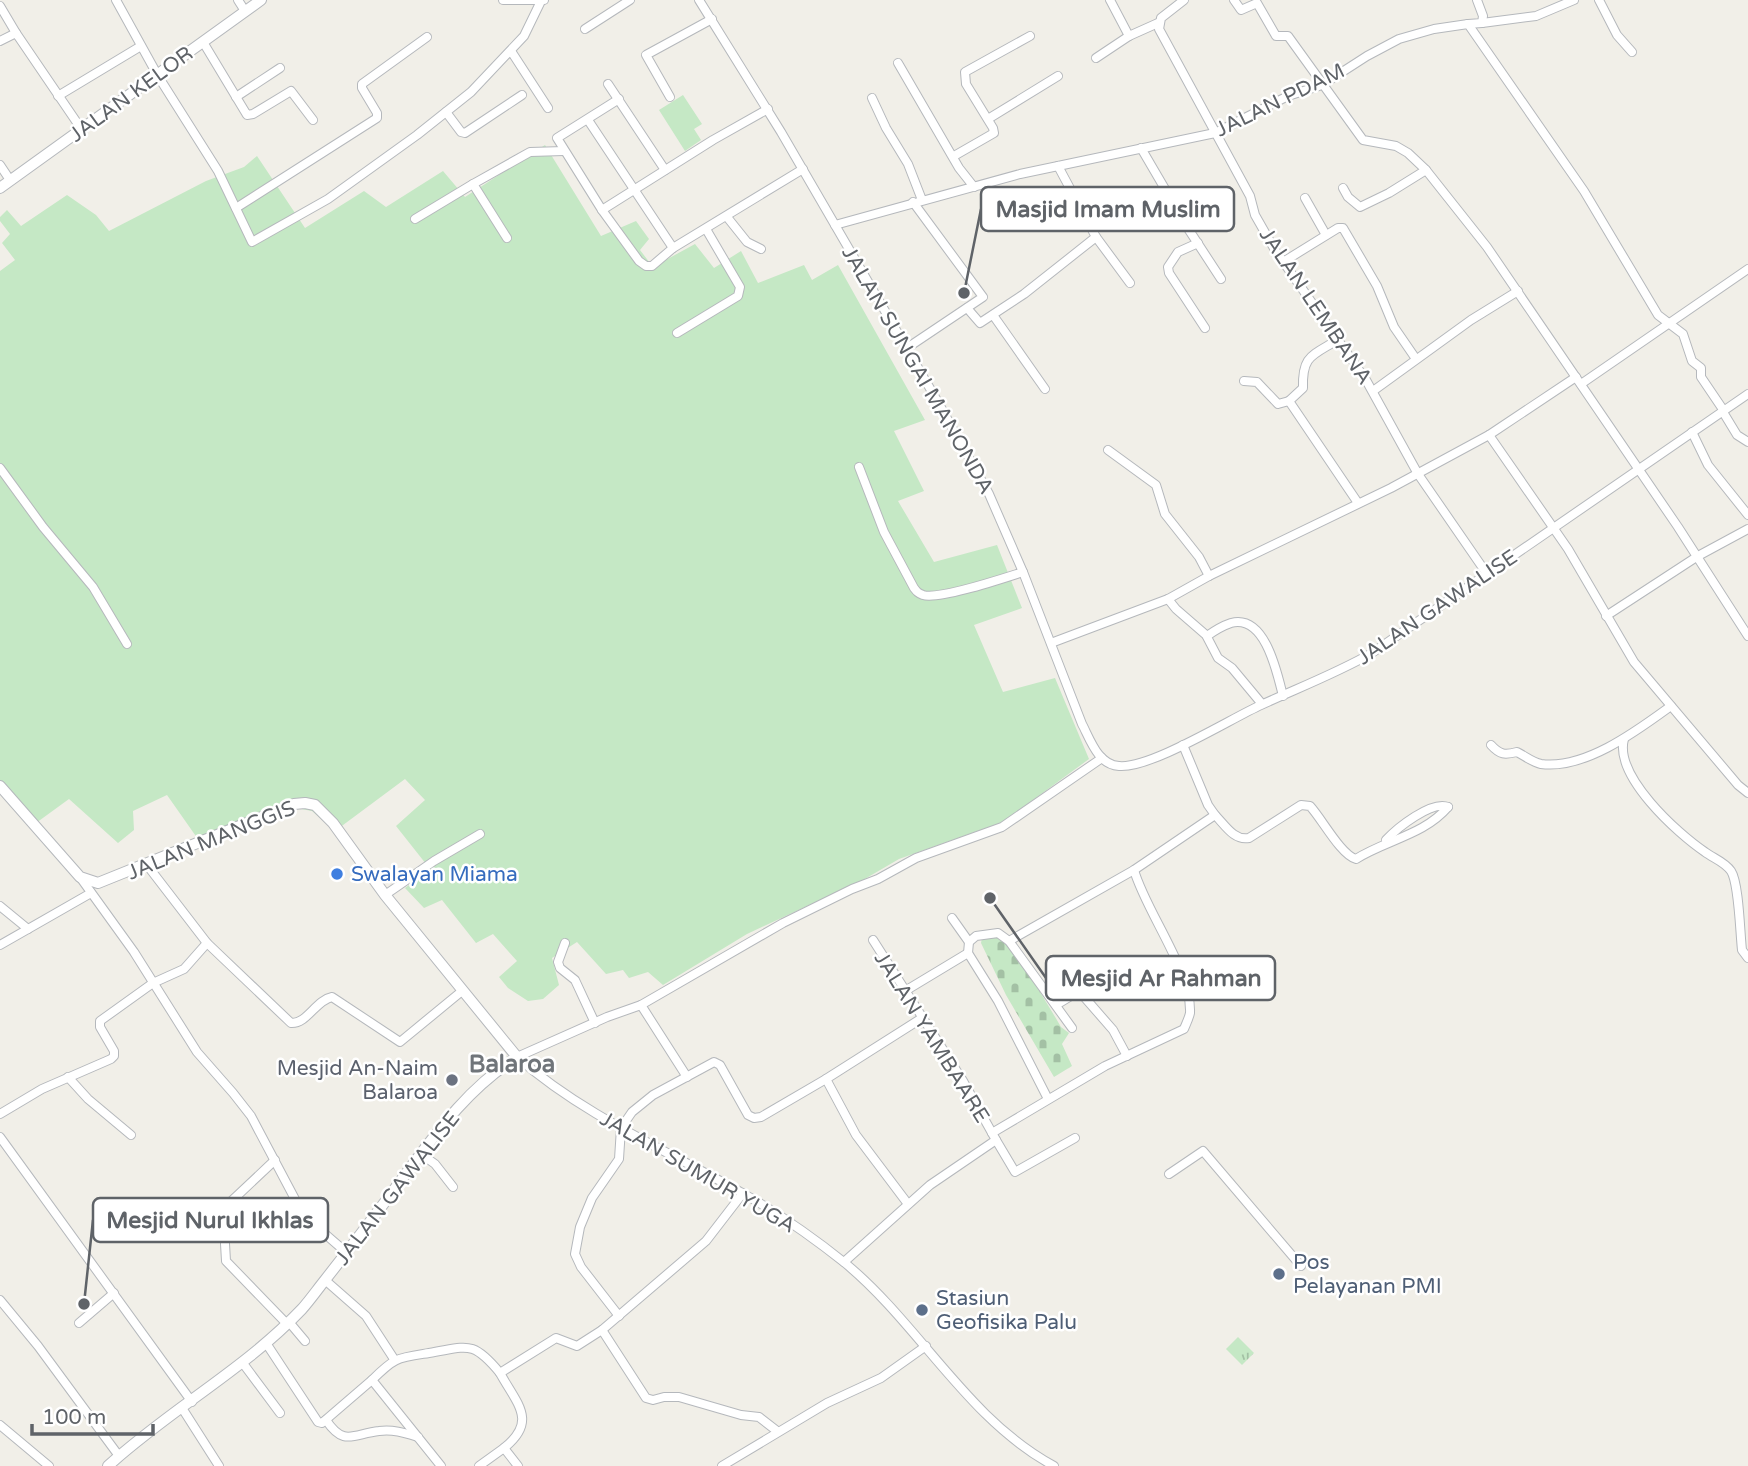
<svg xmlns="http://www.w3.org/2000/svg" width="1748" height="1466" viewBox="0 0 1748 1466" font-family="'Varela Round',sans-serif">
<style>
.grass{fill:#c5e8c5}
.cemetery{fill:url(#cemetery-stones)}
.park{fill:url(#park-tufts)}
.lines{fill:none;stroke-linecap:round;stroke-linejoin:round}
.minor-casing{stroke:#b5b8bc;stroke-width:10}
.tertiary-casing{stroke:#b5b8bc;stroke-width:12}
.minor{stroke:#fff;stroke-width:8}
.tertiary{stroke:#fff;stroke-width:10}
.shop-dot{fill:#3f7fe0;stroke:#fff;stroke-width:2.5}
.worship-dot{fill:#6b7280;stroke:#fff;stroke-width:2.5}
.service-dot{fill:#5c6f8a;stroke:#fff;stroke-width:2.5}
.labels{text-anchor:middle;stroke-width:5;stroke-linejoin:round;paint-order:stroke}
.street-label{font-size:21px;fill:#5f6368;stroke:#fff}
.shop-label{font-size:21px;fill:#366cbe;stroke:#fff;text-anchor:start}
.worship-label{font-size:21px;fill:#5b616d;stroke:#fff;text-anchor:end}
.service-label{font-size:21px;fill:#4e5e75;stroke:#fff;text-anchor:start}
.quarter-label{font-size:24px;font-weight:bold;fill:#70757a;stroke:#fff}
.leader{fill:none;stroke:#5f6368;stroke-width:2.5}
.callout-dot{fill:#5f6368;stroke:#fff;stroke-width:2.5}
.callout{fill:#fff;stroke:#5f6368;stroke-width:2.5}
.callout-label{font-size:23px;text-anchor:middle;font-weight:bold;fill:#5f6368}
</style>
<defs>
<pattern id="cemetery-stones" width="16" height="16" patternUnits="userSpaceOnUse" patternTransform="scale(1.75)"><rect width="16" height="16" fill="#c5e8c5"/><path d="M2 7V4a2 2 0 0 1 4 0v3zM10 15v-3a2 2 0 0 1 4 0v3z" fill="#a3c0a4"/></pattern>
<pattern id="park-tufts" width="24" height="20" patternUnits="userSpaceOnUse" patternTransform="scale(1.75)"><rect width="24" height="20" fill="#c5e8c5"/><path d="M3 7l-1-3M5 7V3M7 7l1-3M15 17l-1-3M17 17v-4M19 17l1-3" fill="none" stroke="#a3c0a4"/></pattern>
</defs>
<rect width="100%" height="100%" fill="#f1efe8"/>
<g class="grass">
<polygon points="683,95 702,124 694,129 701,140 685,151 659,110"/>
<polygon points="545,145 601,236 636,221 649,239 640,250 653,267 695,244 714,268 741,251 758,283 804,265 812,280 838,265 925,420 894,431 924,491 898,501 934,562 997,545 1022,608 974,625 1003,692 1055,678 1089,759 1003,822 899,859 863,880 747,934 663,985 648,972 629,978 623,970 606,974 577,942 552,958 559,985 543,999 528,1001 508,988 499,977 517,961 493,934 476,943 442,900 424,908 405,888 430,869 396,826 425,800 405,779 335,831 312,811 279,805 200,842 167,795 133,811 134,830 118,843 69,799 36,823 8,803 0,792 0,271 15,260 2,243 10,234 0,221 0,217 7,210 21,226 67,195 96,215 109,231 206,181 244,167 257,156 305,228 364,191 386,207 443,171 465,197"/>
</g>
<path class="cemetery" d="M 995,937 C 1011,940 1051,1010 1061,1027 L 1069,1033 L 1062,1044 L 1072,1066 L 1054,1077 L 1006,995 L 981,943 L 982,938 Z"/>
<polygon class="park" points="1238,1337 1254,1353 1242,1365 1226,1349"/>
<g class="lines">
<defs>
<g id="minor">
<polyline points="116,0 158,76 218,171 252,242 328,199 417,135 471,92 524,36 541,1"/>
<polyline points="238,0 245,11"/>
<polyline points="503,0 544,0"/>
<path d="M 699,0 L 781,132 L 939,404 L 989,494 L 1023,572 L 1082,724 C 1090,739 1098,765 1119,766 C 1150,769 1230,719 1261,705 C 1298,688 1337,673 1372,653 L 1748,394"/>
<polyline points="1110,0 1129,36"/>
<polyline points="1184,0 1161,18 1159,29 1250,196 1255,215 1275,250 1366,380 1418,474 1487,574"/>
<polyline points="1234,0 1241,10 1257,3 1276,36 1288,36 1363,140 1396,146 1408,153 1426,170 1487,247 1678,527 1748,636"/>
<polyline points="1599,0 1617,35 1632,52"/>
<polyline points="0,6 16,33"/>
<polyline points="1482,23 1536,16 1574,0"/>
<polyline points="1468,24 1482,23 1483,16 1477,0"/>
<polyline points="585,29 630,0"/>
<polyline points="0,41 16,33 82,130"/>
<polyline points="203,42 247,115 253,114 291,91 313,120"/>
<polyline points="511,51 548,108"/>
<polyline points="1096,58 1129,36 1158,23"/>
<polyline points="898,63 959,168 974,187"/>
<polyline points="608,84 665,170"/>
<polyline points="58,96 141,46"/>
<polyline points="236,97 280,68"/>
<polyline points="670,97 646,55 712,19"/>
<polyline points="872,98 886,128 908,164 922,200"/>
<polyline points="619,99 557,138 602,210 639,261 646,266 652,266 673,248 803,169"/>
<polyline points="446,112 461,132 465,133 522,95"/>
<polyline points="988,119 1058,76"/>
<polyline points="588,120 673,248"/>
<polyline points="1141,148 1189,230 1221,279"/>
<polyline points="954,156 994,133 993,128 966,84 965,72 1030,36"/>
<polyline points="0,165 10,180"/>
<polyline points="473,184 507,238"/>
<polyline points="1343,188 1348,197 1360,207 1389,193 1426,170"/>
<polyline points="1305,198 1326,235"/>
<polyline points="236,208 377,118 377,113 362,88 362,84 427,37"/>
<polyline points="602,210 713,140 768,109"/>
<polyline points="727,217 747,242 761,249"/>
<polyline points="415,219 473,184 530,152 564,151"/>
<polyline points="835,225 1020,174 1215,133 1288,96 1322,85 1367,56 1399,39 1434,29 1468,24 1584,191 1658,315 1683,334 1692,361 1701,368 1701,377 1724,411"/>
<polyline points="1096,237 1130,283"/>
<polyline points="1198,243 1178,252 1168,267 1169,273 1205,328"/>
<polyline points="1283,262 1338,228 1343,228 1377,286 1394,327 1416,359"/>
<polyline points="967,308 980,323 1024,294 1096,237 1058,166"/>
<polyline points="993,315 1045,389"/>
<polyline points="677,333 738,296 740,287 706,229"/>
<path d="M 1339,339 C 1312,356 1302,355 1303,388 L 1289,401 L 1358,503"/>
<polyline points="907,348 983,297 913,202"/>
<polyline points="1244,381 1257,382 1278,404 1289,401"/>
<polyline points="1581,384 1748,269"/>
<polyline points="1373,391 1471,320 1518,291"/>
<polyline points="1723,412 1737,435 1748,442"/>
<polyline points="1692,432 1708,465 1748,515"/>
<polyline points="1489,435 1576,377"/>
<polyline points="1108,450 1156,485 1165,514 1199,557 1209,576"/>
<path d="M 859,467 L 884,532 L 914,588 C 917,592 918,593 923,595 C 939,600 1004,578 1023,572"/>
<polyline points="0,468 43,527 93,587 127,644"/>
<polyline points="1168,599 1176,609 1206,635 1218,658 1232,668 1262,704"/>
<polyline points="1606,616 1698,556 1748,529"/>
<path d="M 1207,636 C 1214,631 1222,626 1231,623 C 1265,614 1277,672 1283,696"/>
<polyline points="1051,643 1168,599 1209,576 1391,488 1489,435 1568,549 1634,662 1738,785 1748,793"/>
<path d="M 1624,739 C 1614,776 1677,833 1705,852 C 1713,858 1725,862 1731,871 C 1739,883 1740,933 1742,950 L 1748,958"/>
<path d="M 1491,745 C 1500,755 1505,755 1517,752 C 1525,756 1532,762 1541,764 C 1585,770 1638,730 1671,706"/>
<path d="M 1215,815 C 1225,825 1234,841 1249,838 L 1301,805 L 1310,806 C 1322,819 1341,855 1356,859 C 1386,840 1424,835 1448,807"/>
<path d="M 1386,840 C 1397,828 1432,800 1448,807"/>
<path d="M 147,865 L 207,943 L 291,1023 C 307,1024 316,1000 332,997 L 400,1042 L 462,991"/>
<polyline points="80,877 134,952 197,1052 233,1093 251,1116 296,1201 317,1227 347,1253"/>
<polyline points="385,895 434,861 480,834"/>
<polyline points="0,906 28,929"/>
<polyline points="952,918 969,942"/>
<polyline points="1009,941 1072,1028"/>
<polyline points="565,943 558,962 560,968 575,980 595,1023"/>
<polyline points="0,945 91,893"/>
<polyline points="1071,976 1079,991 1113,1030 1127,1056"/>
<polyline points="905,991 968,953"/>
<polyline points="641,1005 687,1077"/>
<polyline points="1056,1005 1079,991"/>
<polyline points="68,1077 88,1099 131,1135"/>
<polyline points="1048,1099 998,1001 968,953 969,942 976,936 998,933 1009,941 1134,870 1215,815 1208,805 1183,745"/>
<polyline points="0,1114 42,1089 111,1059 114,1056 114,1051 100,1027 100,1021 153,983 184,969 207,943"/>
<path d="M 992,1133 L 1105,1066 L 1184,1029 C 1186,1024 1189,1018 1190,1013 C 1192,971 1146,912 1134,870"/>
<polyline points="0,1137 192,1402"/>
<polyline points="996,1140 1015,1172 1075,1138"/>
<polyline points="421,1154 435,1164 453,1187"/>
<polyline points="275,1160 223,1209 226,1261 287,1324"/>
<polyline points="1169,1174 1203,1151 1301,1266"/>
<polyline points="908,1204 856,1135 826,1079 922,1018"/>
<polyline points="844,1262 930,1185 996,1140 963,1081 873,940"/>
<polyline points="325,1280 366,1316 394,1359"/>
<polyline points="0,1300 38,1346 119,1456"/>
<polyline points="619,1316 581,1267 575,1254 580,1227 592,1198 619,1159 621,1128 632,1112 653,1095 714,1062 720,1065 748,1115 754,1118 761,1117 826,1079"/>
<polyline points="289,1322 305,1341"/>
<polyline points="79,1323 114,1293"/>
<polyline points="602,1330 646,1398 653,1400 664,1397 679,1397 741,1415 759,1417 777,1431"/>
<polyline points="266,1343 318,1422 322,1423 372,1380 441,1466"/>
<polyline points="242,1362 280,1413"/>
<path d="M 500,1373 C 517,1404 538,1421 504,1448"/>
<path d="M 372,1380 C 395,1357 397,1358 429,1353 C 467,1347 472,1339 500,1373 L 556,1338 L 577,1346 L 602,1330 L 706,1241 L 743,1193"/>
<polyline points="182,1408 219,1466"/>
<path d="M 326,1420 C 344,1447 353,1434 379,1431 C 393,1429 405,1433 418,1437"/>
<polyline points="0,1425 49,1466"/>
<polyline points="479,1466 504,1448 518,1466"/>
<polyline points="722,1466 827,1403 881,1378 926,1346"/>
<path d="M 1054,1466 C 967,1419 920,1325 845,1263 C 815,1239 778,1213 744,1194 C 668,1151 584,1116 517,1057 L 607,1017 L 641,1005 L 783,923 L 852,889 L 878,879 L 916,858 L 1002,827 L 1102,758"/>
</g>
<g id="tertiary">
<polyline points="0,188 261,0"/>
<path d="M 0,786 L 80,877 L 98,883 L 294,804 L 305,803 L 315,805 L 333,823 L 385,895 L 517,1057 C 467,1089 437,1132 402,1179 C 377,1213 351,1247 325,1280 C 317,1290 310,1300 302,1309 C 244,1370 169,1410 108,1466"/>
</g>
</defs>
<use href="#minor" class="minor-casing"/>
<use href="#tertiary" class="tertiary-casing"/>
<use href="#minor" class="minor"/>
<use href="#tertiary" class="tertiary"/>
</g>
<circle class="shop-dot" cx="337" cy="874" r="7"/>
<circle class="worship-dot" cx="452" cy="1080" r="7"/>
<g class="service-dot">
<circle cx="1279" cy="1274" r="7"/>
<circle cx="922" cy="1310" r="7"/>
</g>
<g class="labels">
<g class="street-label">
<text transform="translate(131 94) rotate(-36)" y="7">JALAN KELOR</text>
<text transform="translate(1280 100) rotate(-26)" y="7">JALAN PDAM</text>
<text transform="translate(1316 306) rotate(56)" y="7">JALAN LEMBANA</text>
<text transform="translate(918 370) rotate(60)" y="7">JALAN SUNGAI MANONDA</text>
<text transform="translate(1437 607) rotate(-34)" y="7">JALAN GAWALISE</text>
<text transform="translate(211 840) rotate(-22)" y="7">JALAN MANGGIS</text>
<text transform="translate(932 1037) rotate(58)" y="7">JALAN YAMBAARE</text>
<text transform="translate(698 1172) rotate(30)" y="7">JALAN SUMUR YUGA</text>
<text transform="translate(397 1188) rotate(-52)" y="7">JALAN GAWALISE</text>
</g>
<g class="shop-label">
<text x="351" y="881">Swalayan Miama</text>
</g>
<g class="worship-label">
<text x="438" y="1075">Mesjid An-Naim<tspan x="438" dy="24">Balaroa</tspan></text>
</g>
<g class="service-label">
<text x="1293" y="1269">Pos<tspan x="1293" dy="24">Pelayanan PMI</tspan></text>
<text x="936" y="1305">Stasiun<tspan x="936" dy="24">Geofisika Palu</tspan></text>
</g>
<g class="quarter-label">
<text x="512" y="1072">Balaroa</text>
</g>
</g>
<path class="leader" d="M964 293L981 209M990 898L1046 978M84 1304L93 1220"/>
<g class="callout-dot">
<circle cx="964" cy="293" r="7"/>
<circle cx="990" cy="898" r="7"/>
<circle cx="84" cy="1304" r="7"/>
</g>
<g class="callout">
<rect x="981" y="187" width="253" height="44" rx="7"/>
<rect x="1046" y="956" width="229" height="44" rx="7"/>
<rect x="93" y="1198" width="235" height="44" rx="7"/>
</g>
<g class="callout-label">
<text x="1108" y="217">Masjid Imam Muslim</text>
<text x="1161" y="986">Mesjid Ar Rahman</text>
<text x="210" y="1228">Mesjid Nurul Ikhlas</text>
</g>
<path d="M32 1424v10h121v-10" fill="none" stroke="#5f6368" stroke-width="3.5"/>
<text x="42" y="1424" font-size="21" fill="#5f6368" stroke="#ffffff" stroke-width="5" paint-order="stroke">100 m</text>
</svg>
